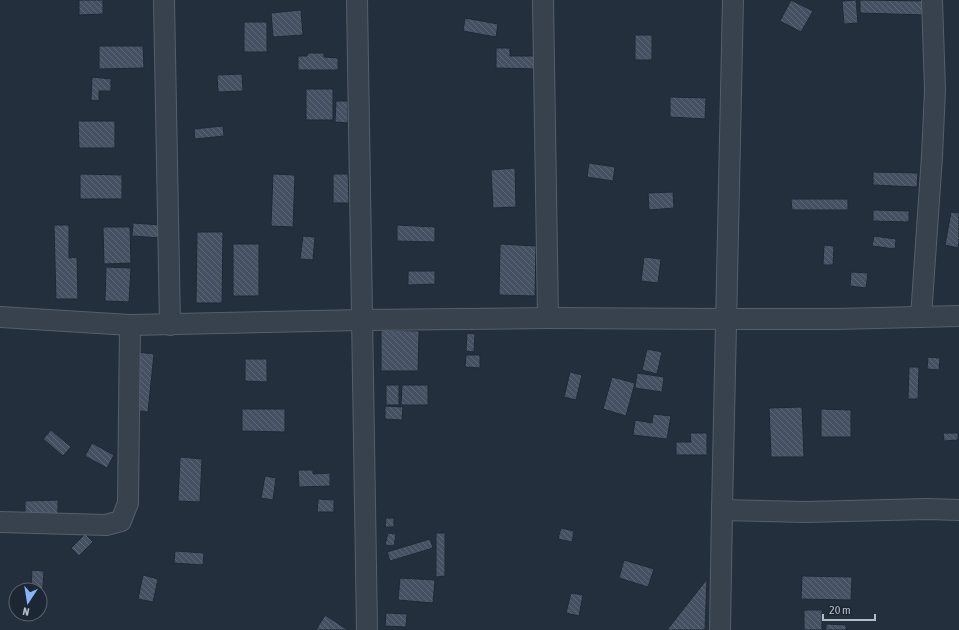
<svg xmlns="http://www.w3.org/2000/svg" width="959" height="630" viewBox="0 0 959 630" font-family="'Asap Condensed',sans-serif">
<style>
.building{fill:url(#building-back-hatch);stroke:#1f2835}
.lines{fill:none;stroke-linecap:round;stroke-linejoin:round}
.minor-casing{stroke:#565f6c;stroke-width:22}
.minor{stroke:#38414e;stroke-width:20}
</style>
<defs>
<pattern id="building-back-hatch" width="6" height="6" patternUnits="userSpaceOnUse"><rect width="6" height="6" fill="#455162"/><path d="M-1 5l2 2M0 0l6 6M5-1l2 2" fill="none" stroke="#5d6877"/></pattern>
</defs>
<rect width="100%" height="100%" fill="#242f3e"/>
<g class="building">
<polygon points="79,0 103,0 103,14 79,15"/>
<polygon points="791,0 813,11 801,32 780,21"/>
<polygon points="856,0 858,23 844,24 842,1"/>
<polygon points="860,0 926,1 926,15 860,13"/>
<polygon points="301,10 303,35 273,37 271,13"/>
<polygon points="465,18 498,24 496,37 463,31"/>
<rect x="244" y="22" width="23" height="30"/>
<rect x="635" y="35" width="17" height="25"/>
<polygon points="99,46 143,46 144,68 99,69"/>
<polygon points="496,48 510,48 510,56 537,56 537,69 496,68"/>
<polygon points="308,53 324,53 324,57 338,58 338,70 298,70 298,56 307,56"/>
<polygon points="242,74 243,91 218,92 217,75"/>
<polygon points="92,77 111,79 111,91 99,91 99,101 91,100"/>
<rect x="306" y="89" width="27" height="31"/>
<polygon points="670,97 706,98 705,119 670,117"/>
<polygon points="336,101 348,101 348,123 335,122"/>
<polygon points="78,121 115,121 115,148 79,148"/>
<polygon points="223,126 224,136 195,139 194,129"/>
<polygon points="589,163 615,167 613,181 587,177"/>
<polygon points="515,168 516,207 493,208 491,170"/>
<polygon points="873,172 918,173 917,187 873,185"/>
<polygon points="80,174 122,175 122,199 80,199"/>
<polygon points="273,174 295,175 293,227 271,226"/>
<polygon points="333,174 348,174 349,203 333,203"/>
<polygon points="673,192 674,208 649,210 648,193"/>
<polygon points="791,199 848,199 848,210 792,210"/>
<polygon points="873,210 909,211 909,222 873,221"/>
<polygon points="951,212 959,213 959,242 958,248 945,245"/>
<polygon points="133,223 161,225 160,238 132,236"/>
<polygon points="54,225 69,225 69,258 77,257 78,299 56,299"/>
<polygon points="397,225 435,227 435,242 397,241"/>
<polygon points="103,227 130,227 131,263 104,264"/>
<polygon points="197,232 223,232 222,303 196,303"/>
<polygon points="303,236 315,237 313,260 300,259"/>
<polygon points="874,236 896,239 895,249 872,246"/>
<rect x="233" y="244" width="26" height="52"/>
<polygon points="500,244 536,246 535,296 499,295"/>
<polygon points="824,245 834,246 833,265 823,265"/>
<polygon points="644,257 661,259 658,283 641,281"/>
<polygon points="106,267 131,268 129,302 105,301"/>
<polygon points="408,271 435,271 435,284 408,285"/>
<polygon points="851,272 868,273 866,288 850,286"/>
<polygon points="381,330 419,331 418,371 381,371"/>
<polygon points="467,333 475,334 474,352 466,351"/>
<polygon points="647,349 662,352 657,374 642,370"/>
<polygon points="138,352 154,354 148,412 132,410"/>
<polygon points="466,355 480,355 480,368 465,367"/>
<polygon points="928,357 940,358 939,370 927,369"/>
<polygon points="245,359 267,359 267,382 245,381"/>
<polygon points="909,367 919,367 918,399 908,399"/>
<polygon points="570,372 582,375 576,400 564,397"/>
<polygon points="637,373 664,377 662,392 635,388"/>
<polygon points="612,377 635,383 626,416 603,409"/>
<rect x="386" y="385" width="13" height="20"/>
<polygon points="402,385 428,385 428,405 401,405"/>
<polygon points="385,406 403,407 402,420 385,419"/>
<polygon points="802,407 804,457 771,457 769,408"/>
<polygon points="242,409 285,409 285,432 242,431"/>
<polygon points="821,409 851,410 851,437 821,437"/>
<polygon points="653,414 671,416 667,439 633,435 635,420 652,423"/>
<polygon points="51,430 71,447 63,456 43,439"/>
<polygon points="690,433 707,433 707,455 676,455 676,442 691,442"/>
<polygon points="943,433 958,433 958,440 944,441"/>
<polygon points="92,443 114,455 107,468 85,456"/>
<polygon points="180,457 202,459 200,502 178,501"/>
<polygon points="298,470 313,470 313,474 330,473 330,486 299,487"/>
<polygon points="265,476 276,478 273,500 261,498"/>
<polygon points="318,499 334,500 334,512 317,512"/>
<polygon points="58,500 58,514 25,515 25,501"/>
<polygon points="386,518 394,518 394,527 385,527"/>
<polygon points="561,528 574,531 572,542 558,539"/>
<polygon points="388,533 396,534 394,546 385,545"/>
<polygon points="436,533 445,533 445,576 436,577"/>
<polygon points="85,534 93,542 79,556 71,548"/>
<polygon points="430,539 433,548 390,561 387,552"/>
<polygon points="175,551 204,553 203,565 174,563"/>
<polygon points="624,560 654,569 648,587 619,578"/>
<polygon points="32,570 44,571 42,600 40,600 40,590 31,590"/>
<polygon points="143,575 158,579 153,602 138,599"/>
<polygon points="802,576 852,577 851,600 801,599"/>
<polygon points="400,578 435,580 433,603 398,600"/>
<polygon points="707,579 705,630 667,630"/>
<polygon points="571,593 583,595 579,616 566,613"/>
<rect x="804" y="610" width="18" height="20"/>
<polygon points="386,613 407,614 406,627 385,626"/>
<polygon points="325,615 348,630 316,630"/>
<polygon points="826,624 846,625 846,630 826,630"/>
</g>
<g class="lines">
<defs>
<g id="minor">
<polyline points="164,0 170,325"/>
<polyline points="357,0 367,630"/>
<polyline points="543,0 548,318"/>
<polyline points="0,317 130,325 362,320 548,318 726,319 836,319 959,316"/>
<polyline points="921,317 932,156 935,90 932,0"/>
<polyline points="722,510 805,512 928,509 959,510"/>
<polyline points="0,522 106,525 121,521 128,503 130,325"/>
<polyline points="720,630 722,510 733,0"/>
</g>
</defs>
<use href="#minor" class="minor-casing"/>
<use href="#minor" class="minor"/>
</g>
<g transform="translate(28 602) rotate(192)"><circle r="19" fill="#1d2633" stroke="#59626f"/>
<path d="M0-3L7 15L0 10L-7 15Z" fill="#8ab4f8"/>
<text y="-6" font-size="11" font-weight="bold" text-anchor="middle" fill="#b4bcc9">N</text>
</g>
<path d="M823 614v6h52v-6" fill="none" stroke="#b4bcc9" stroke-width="2"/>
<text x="829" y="614" font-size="12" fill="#b4bcc9" stroke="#1d2633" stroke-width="3" paint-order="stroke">20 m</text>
</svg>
